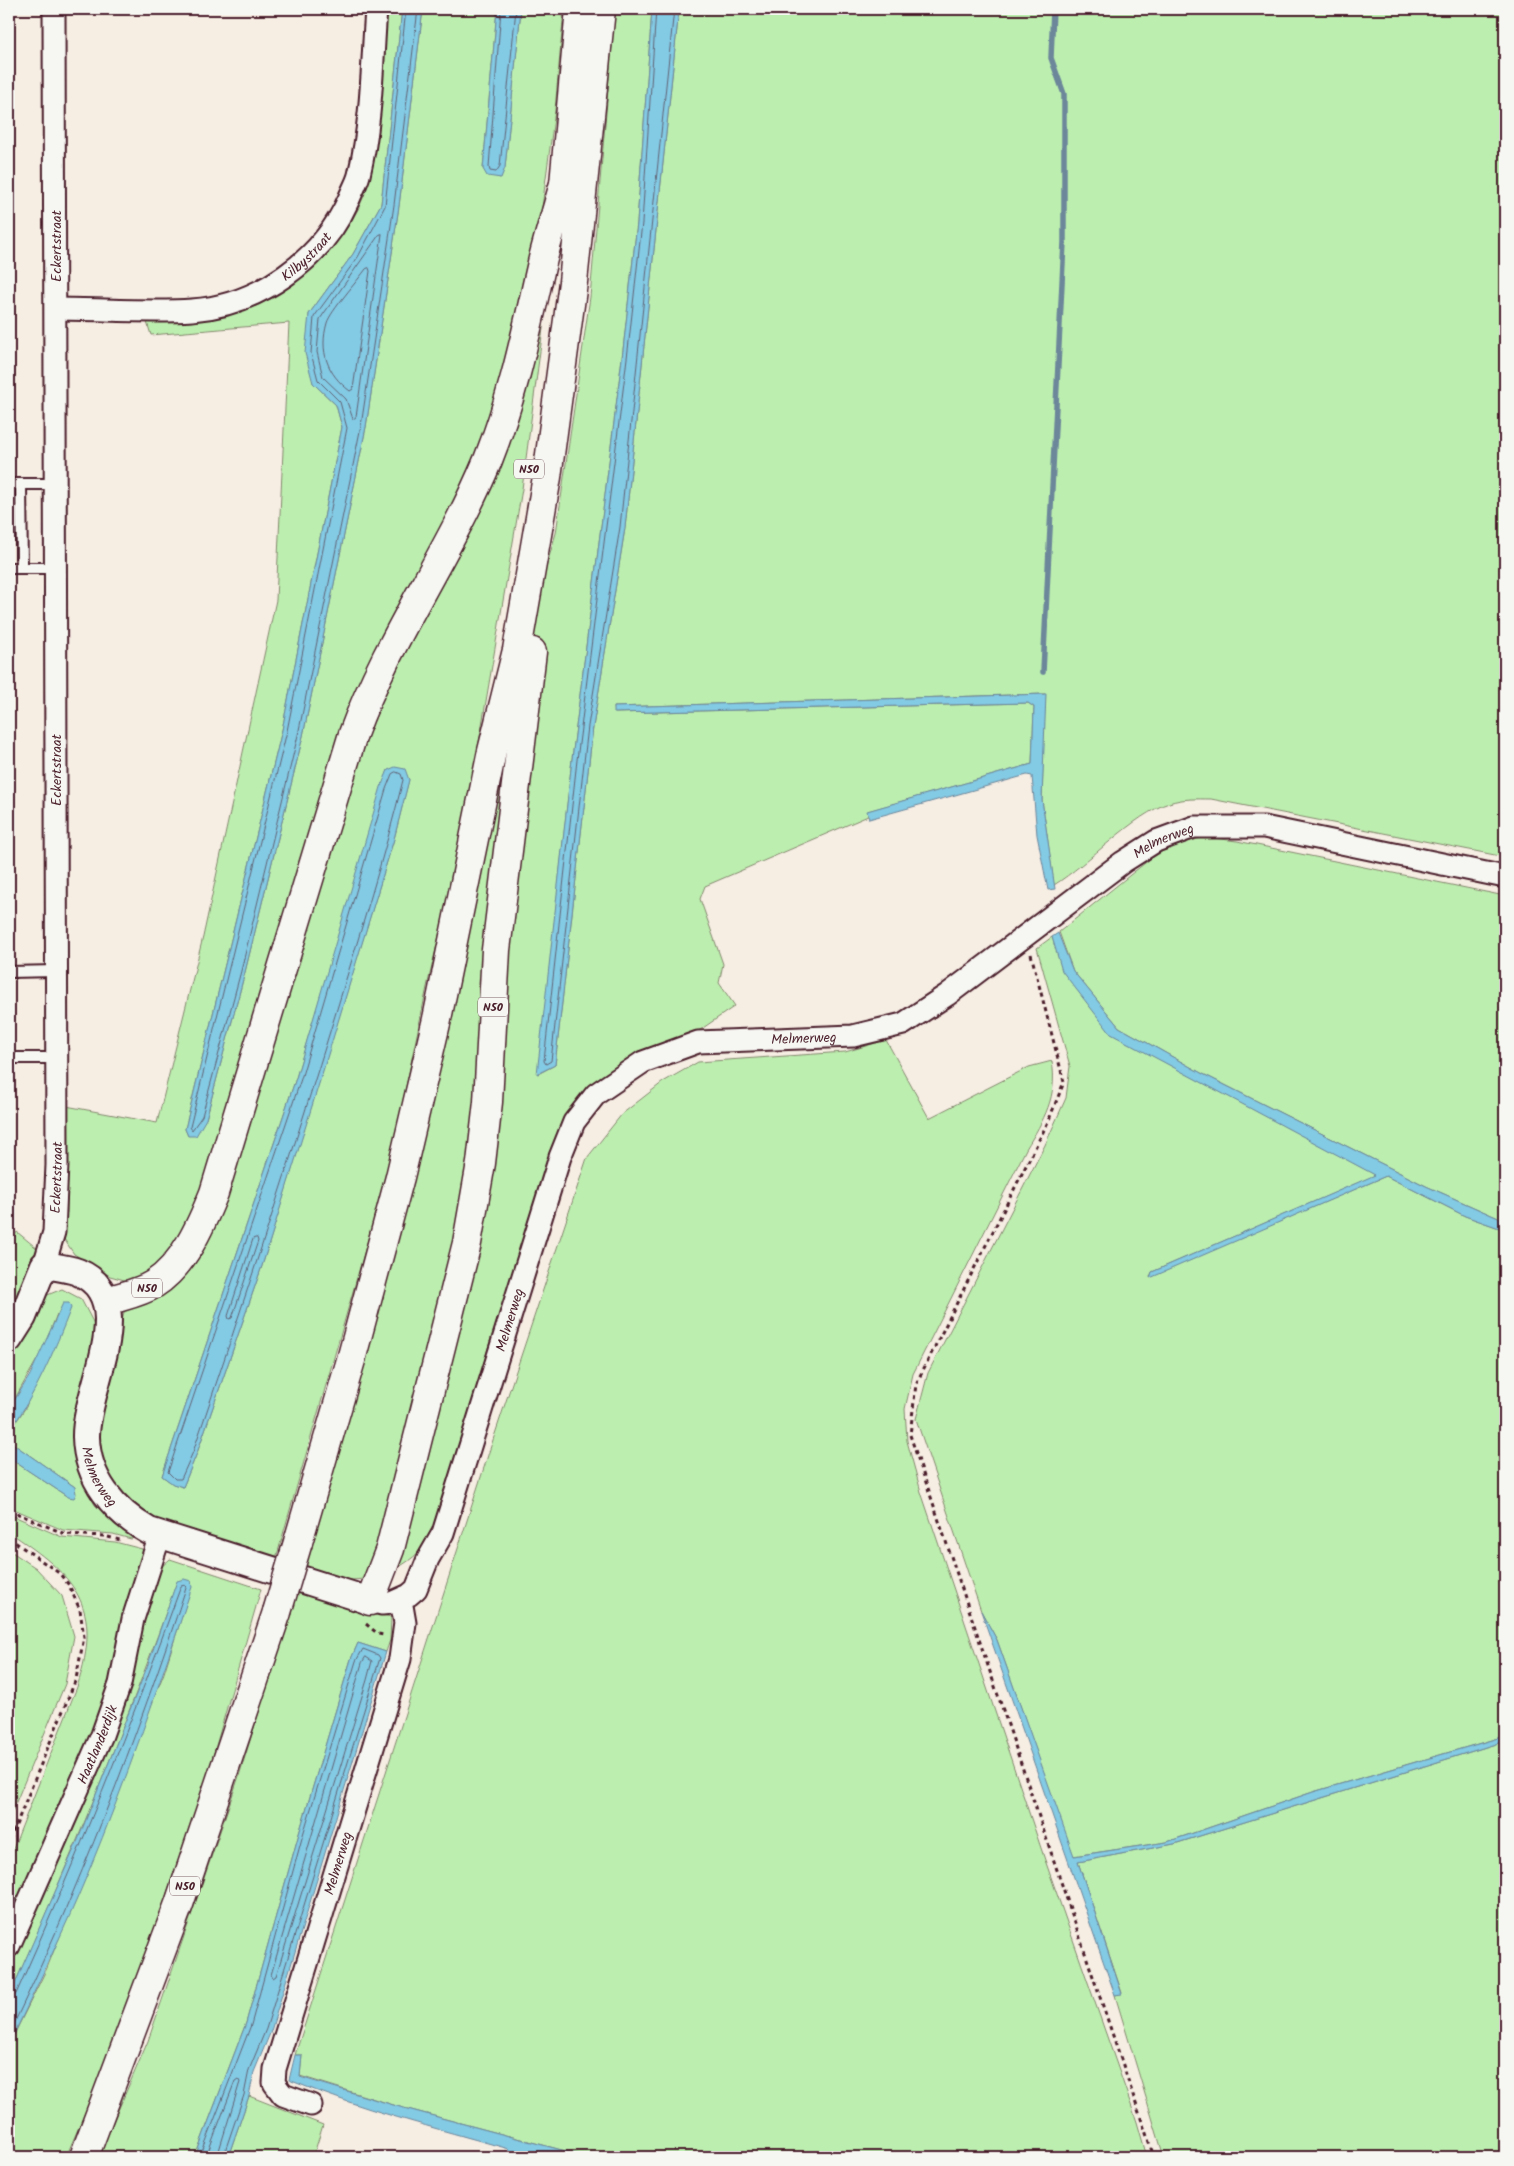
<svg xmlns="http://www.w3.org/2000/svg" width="1514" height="2166" viewBox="0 0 1514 2166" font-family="Kalam,sans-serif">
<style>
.green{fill:#bcefaf;stroke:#83876d;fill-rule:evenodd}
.water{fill:#83cae4;stroke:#6c869a}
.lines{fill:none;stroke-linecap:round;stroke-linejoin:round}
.shore{stroke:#616375;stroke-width:1}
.stream{stroke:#6c869a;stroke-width:5.5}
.service-casing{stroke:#4a1f2b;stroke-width:14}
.minor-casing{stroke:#4a1f2b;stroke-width:25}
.tertiary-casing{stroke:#4a1f2b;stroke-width:30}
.trunk-casing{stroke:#4a1f2b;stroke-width:31}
.path{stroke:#4a1f2b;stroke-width:3;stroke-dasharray:4 4;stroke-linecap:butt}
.service{stroke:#f6f6f2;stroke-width:10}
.minor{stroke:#f6f6f2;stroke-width:21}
.tertiary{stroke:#f6f6f2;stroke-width:26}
.trunk{stroke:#f6f6f2;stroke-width:28}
.trunk-bridge-casing{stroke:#4a1f2b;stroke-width:31;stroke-linecap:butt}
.trunk-bridge{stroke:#f6f6f2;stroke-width:28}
.labels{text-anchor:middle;stroke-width:5;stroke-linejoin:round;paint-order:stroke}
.shield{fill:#f6f6f2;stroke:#7e6067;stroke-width:1}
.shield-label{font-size:12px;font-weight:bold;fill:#4a1f2b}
.street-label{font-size:14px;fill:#4a1f2b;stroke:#f6f6f2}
</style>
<rect width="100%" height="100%" fill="#f6ede3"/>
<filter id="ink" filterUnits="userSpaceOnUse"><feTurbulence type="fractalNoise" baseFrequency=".02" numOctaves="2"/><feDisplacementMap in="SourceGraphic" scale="10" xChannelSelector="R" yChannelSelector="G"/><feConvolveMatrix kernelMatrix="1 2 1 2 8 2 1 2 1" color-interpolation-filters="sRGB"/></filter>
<g filter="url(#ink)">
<g class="green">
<path d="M 383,9 L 402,9 L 381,204 L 353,254 L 309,314 L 313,383 L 336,405 L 342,427 L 282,730 L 185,1129 L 188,1136 L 206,1119 L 245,972 L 303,736 L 366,427 L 399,206 L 423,9 L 497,9 L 483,169 L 500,178 L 505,167 L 521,9 L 564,9 L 555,110 L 535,260 L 474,475 L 384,634 L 223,1144 L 175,1255 L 142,1278 L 128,1281 L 110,1276 L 74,1254 L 64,1239 L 64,1222 L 67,1212 L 66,1106 L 157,1123 L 203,937 L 276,600 L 289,323 L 151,335 L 147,322 C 172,322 198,322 223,316 C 281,303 350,245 367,187 C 370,177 370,166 372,157 C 380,108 380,58 383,9 Z"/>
<path d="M 615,9 L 652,9 L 637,223 L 623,350 L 572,759 L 538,1074 L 555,1065 L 593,727 L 625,528 L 679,9 L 1505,9 L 1505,857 L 1211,799 C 1197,799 1183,798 1169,803 C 1134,814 1089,863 1054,885 L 1042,800 L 1045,694 L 614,707 L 615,713 L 1028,703 L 1034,707 L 1032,764 L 868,811 L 868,816 L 705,886 L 700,899 L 723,964 L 719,983 L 735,1006 L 700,1030 L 607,1076 L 530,1219 L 488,1348 L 441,1521 C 423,1559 387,1581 345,1580 C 332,1579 317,1574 303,1571 L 415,1176 L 527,633 L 556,533 L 590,297 Z"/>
<path d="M 551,267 L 522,489 L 465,825 L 427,987 L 390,1163 L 275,1562 L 138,1515 L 101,1468 L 97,1427 L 125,1308 L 175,1278 L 368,704 L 422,597 ZM 388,770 L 409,779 L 394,839 L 262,1266 L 197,1453 L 183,1487 L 173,1484 L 162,1476 L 296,1078 Z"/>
<polygon points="1205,837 1237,841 1505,896 1505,1221 1426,1186 1203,1074 1119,1027 1073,971 1059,932 1150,859 1170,847"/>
<polygon points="1052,937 1063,971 1112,1034 1376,1175 1152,1272 1150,1277 1386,1176 1465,1216 1505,1230 1505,1736 1313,1792 1167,1842 1073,1856 997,1640 981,1611 916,1419 928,1373 1045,1145 1066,1098 1070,1066 1037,948"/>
<path d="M 886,1040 L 929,1118 L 1029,1067 L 1052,1061 C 1058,1097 1044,1119 1026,1149 L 913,1374 L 905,1409 L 907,1441 L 921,1492 L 1045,1860 L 1137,2122 L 1147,2157 L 588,2157 L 400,2107 L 300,2076 L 302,2055 L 295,2055 L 490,1449 L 587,1158 L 622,1114 L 663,1082 L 698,1062 L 845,1052 Z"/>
<polygon points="17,1232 39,1250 9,1323 9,1244"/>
<polygon points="62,1289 81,1299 93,1322 95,1334 77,1402 75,1422 82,1479 95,1505 134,1538 131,1539 113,1534 63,1530 9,1507 9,1458 68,1497 75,1487 9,1441 9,1432 26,1407 57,1314 43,1349 9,1409 9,1355 33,1321 45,1296"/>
<path d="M 9,1514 L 62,1537 L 115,1542 L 142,1549 L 145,1555 L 107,1695 L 40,1860 L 9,1927 L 9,1859 L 77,1687 C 104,1605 75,1576 9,1532 Z"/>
<polygon points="9,1550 36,1568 62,1596 74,1636 65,1684 9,1819"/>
<path d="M 170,1559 L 261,1589 L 209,1770 L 120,2031 L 66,2157 L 9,2157 L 9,2045 L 47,1968 L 164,1673 L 191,1587 L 191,1581 L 177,1582 C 127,1723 70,1861 9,1997 L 9,1964 L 56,1856 L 133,1635 L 160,1568 Z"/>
<polygon points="297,1590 359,1610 391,1617 390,1640 386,1652 358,1643 351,1659 298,1837 246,2023 195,2157 98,2157 148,2041 238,1779"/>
<polygon points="1505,1741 1505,2153 1484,2157 1164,2157 1115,1995 1122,1993 1078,1862 1174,1844"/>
<polygon points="249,2096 323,2125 313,2157 228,2157"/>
</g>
<g class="water">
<polygon points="402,9 423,9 399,206 366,427 303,736 245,972 206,1119 196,1136 188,1136 185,1129 282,730 342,427 336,405 313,383 305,353 309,314 353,254 381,204"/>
<polygon points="497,9 521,9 505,168 501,178 487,176 483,169"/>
<polygon points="652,9 679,9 625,528 593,727 555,1065 537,1074 572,759 623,350 637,223"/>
<polygon points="1046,694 1042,800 1055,889 1048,890 1037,835 1032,776 1027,775 869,819 867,811 1032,764 1034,707 1028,703 614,713 614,707"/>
<polygon points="395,767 405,769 409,780 394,839 323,1071 262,1266 197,1453 183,1487 173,1484 162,1476 296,1078 381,787 388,770"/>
<polygon points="1058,933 1073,971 1119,1027 1203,1074 1426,1186 1505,1221 1505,1230 1465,1216 1386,1176 1150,1278 1152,1272 1375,1175 1111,1034 1062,971 1052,937"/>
<path d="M 63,1303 L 69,1303 L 71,1308 C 54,1352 36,1393 9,1432 L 9,1409 L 30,1375 Z"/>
<polygon points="9,1441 75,1487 76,1494 74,1498 68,1497 9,1458"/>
<path d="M 184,1579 L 191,1581 L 192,1587 C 160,1683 127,1779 88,1873 C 64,1931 36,1988 9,2045 L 9,1997 L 77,1842 L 147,1667 L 177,1581 Z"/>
<polygon points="981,1611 997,1640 1074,1856 1167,1842 1313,1792 1505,1736 1505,1741 1174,1844 1078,1862 1122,1994 1115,1995"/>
<polygon points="358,1643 386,1652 271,2031 254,2072 249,2096 228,2157 195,2157 246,2023 298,1837 351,1659"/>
<path d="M 295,2055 L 302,2055 L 300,2077 L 400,2107 L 588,2157 L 545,2157 L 518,2150 L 516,2157 L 506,2157 L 509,2149 C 435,2128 360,2109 289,2080 Z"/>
</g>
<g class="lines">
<g class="shore">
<polyline points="406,9 385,206 358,257 314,317 311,353 318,380 340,402 347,428 287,731 190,1127 192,1130 202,1116 241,971 298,735 361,426 394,205 418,9"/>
<polyline points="501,9 489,167 490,171 496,172 500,166 516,9"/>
<polyline points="656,9 642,223 628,350 577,760 544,1061 546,1064 551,1061 588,726 620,527 674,9"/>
<polygon points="382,234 356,417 353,419 346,399 323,377 317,352 320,319 379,235"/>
<path d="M 369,268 L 370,271 L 353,389 L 350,391 C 327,374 319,351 327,323 C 330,312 358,280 366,269 Z"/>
<path d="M 396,772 L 401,774 L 403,780 C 384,857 360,933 337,1009 C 291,1158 243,1305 193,1452 L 181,1479 L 175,1479 L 168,1472 L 301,1079 L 386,789 L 392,774 Z"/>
<polygon points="257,1238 258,1241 232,1318 229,1319 228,1316 253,1239"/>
<polygon points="366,1657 372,1661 367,1680 276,1976 273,1978 271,1975 362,1663"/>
<path d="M 9,1998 L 16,1994 C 76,1860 131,1725 181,1586 L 185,1585 L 186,1588 C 136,1740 79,1889 9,2034"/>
<polyline points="200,2157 251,2025 302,1838 356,1661 363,1649 378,1655 380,1658 266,2029 249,2070 244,2095 223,2157"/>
<polyline points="206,2157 235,2081 238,2079 240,2082 217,2157"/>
</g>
<polyline class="stream" points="1043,672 1064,242 1064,94 1051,58 1053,9"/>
<defs>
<g id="service">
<polyline points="9,484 56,484"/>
<polyline points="21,484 22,568"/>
<polyline points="9,568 56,568"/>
<polyline points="9,972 56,971"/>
<polyline points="9,1058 57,1058"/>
</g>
<g id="minor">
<path id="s1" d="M 56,309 C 101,309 148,313 192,310 C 259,305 322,260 349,199 C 352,191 357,183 359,175 C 372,121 372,64 376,9"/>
<path id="s2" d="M 44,1265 L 54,1232 L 57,1165 L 54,9"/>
<path id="s3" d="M 370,1601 L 382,1604 L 391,1603 L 409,1595 L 416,1589 L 428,1559 L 443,1533 L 560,1157 L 574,1122 L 596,1094 L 643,1062 L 698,1042 L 853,1036 L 903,1024 L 947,995 L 1123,862 L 1156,841 L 1194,827 L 1264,827 L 1505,877"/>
<path id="s4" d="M 9,1946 L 102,1735 L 120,1684 L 133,1619 L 160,1535"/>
<path id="s5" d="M 311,2105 L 283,2095 L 274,2083 L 275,2069 L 400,1659 L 405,1623 L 401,1600"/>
</g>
<g id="tertiary">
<path id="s6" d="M 9,1339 L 23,1317 L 44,1265 C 55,1267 67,1268 78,1272 C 141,1299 85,1388 86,1437 C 87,1479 114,1511 149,1531 L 370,1601"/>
</g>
<g id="trunk">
<polyline points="562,206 580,9"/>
<path d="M 107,1301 C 122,1296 140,1293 154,1284 C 184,1265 201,1225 214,1193 L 353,734 C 388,638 449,554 488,460 C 513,397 526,333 541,267 C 547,240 556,214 563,187"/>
<polyline points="298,1542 351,1360 400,1177 437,1019 492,751 517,650 547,477 573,282 601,9"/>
<polyline points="370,1601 390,1549 467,1243 481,1163 488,1102 496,950 532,652"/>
<polyline points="84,2157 179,1904 277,1612"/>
</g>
</defs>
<use href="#service" class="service-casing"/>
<use href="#minor" class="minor-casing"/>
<use href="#tertiary" class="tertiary-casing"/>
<use href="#trunk" class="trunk-casing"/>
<g class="path">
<polyline points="1031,954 1064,1082 1048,1122 916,1384 910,1435 1154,2157"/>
<polyline points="9,1510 65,1534 104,1536 120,1540"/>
<polyline points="9,1538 59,1573 69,1585 80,1610 84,1637 76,1679 9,1842"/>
<polyline points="366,1624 378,1634 384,1635"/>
</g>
<use href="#service" class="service"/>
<use href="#minor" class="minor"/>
<use href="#tertiary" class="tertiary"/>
<use href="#trunk" class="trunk"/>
<defs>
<polyline id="trunk-bridge" points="277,1612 298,1542"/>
</defs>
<use href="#trunk-bridge" class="trunk-bridge-casing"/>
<use href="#trunk-bridge" class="trunk-bridge"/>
</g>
</g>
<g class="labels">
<g class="shield">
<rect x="514" y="459.5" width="30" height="19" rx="4"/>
<rect x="478" y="997.5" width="30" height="19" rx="4"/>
<rect x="132" y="1278.5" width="30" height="19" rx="4"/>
<rect x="170" y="1876.5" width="30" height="19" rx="4"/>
</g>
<g class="shield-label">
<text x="529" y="473">N50</text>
<text x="493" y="1011">N50</text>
<text x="147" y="1292">N50</text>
<text x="185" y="1890">N50</text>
</g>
<g class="street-label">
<text transform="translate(56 246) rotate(-90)" y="5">Eckertstraat</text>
<text dy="5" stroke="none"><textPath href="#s1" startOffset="265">Kilbystraat</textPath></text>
<text transform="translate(56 770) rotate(-90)" y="5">Eckertstraat</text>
<text dy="5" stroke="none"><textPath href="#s3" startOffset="1221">Melmerweg</textPath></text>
<text dy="5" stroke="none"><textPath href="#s3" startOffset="801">Melmerweg</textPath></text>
<text dy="5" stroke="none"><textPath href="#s2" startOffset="89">Eckertstraat</textPath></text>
<text dy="5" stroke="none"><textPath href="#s3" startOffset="336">Melmerweg</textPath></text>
<text dy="5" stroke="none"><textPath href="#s6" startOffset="339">Melmerweg</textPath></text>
<text dy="5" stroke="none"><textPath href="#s4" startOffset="220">Haatlanderdijk</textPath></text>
<text dy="5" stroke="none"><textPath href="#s5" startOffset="274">Melmerweg</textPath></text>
</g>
</g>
<rect width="1514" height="2166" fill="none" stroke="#f6f6f2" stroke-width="30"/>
<rect x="15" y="15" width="1484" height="2136" fill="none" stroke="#4a1f2b" stroke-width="2" filter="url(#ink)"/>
</svg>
